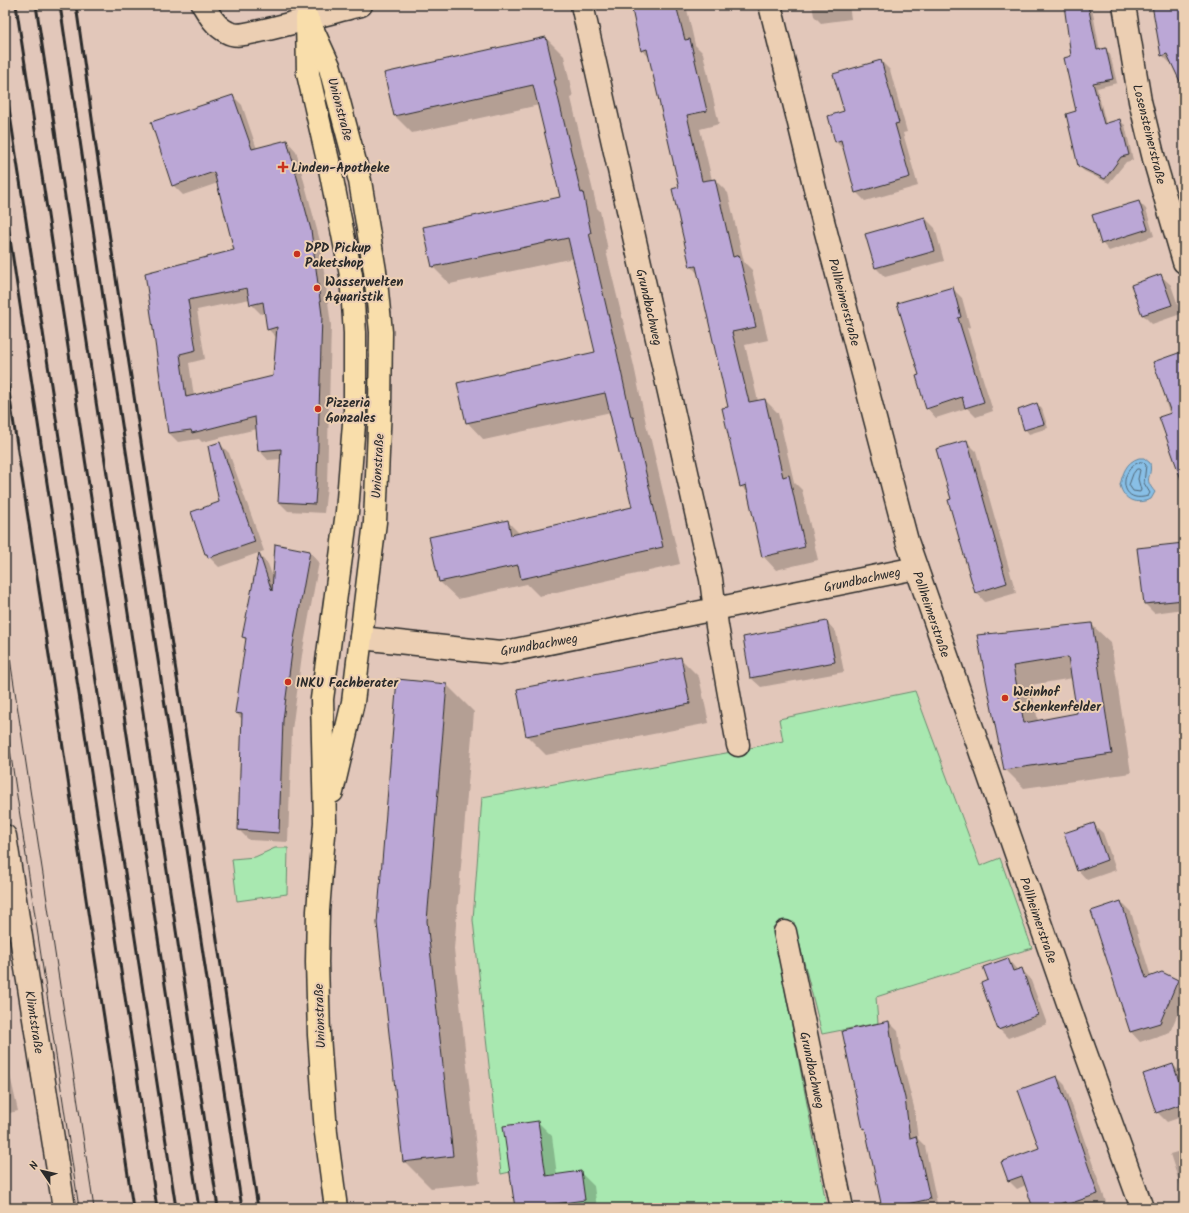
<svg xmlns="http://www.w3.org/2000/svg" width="1189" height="1213" viewBox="0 0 1189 1213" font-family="Kalam,sans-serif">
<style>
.green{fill:#a8e8b0;stroke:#6a8a6e}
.water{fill:#88bfe6;stroke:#63849b}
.shadow{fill:#0003;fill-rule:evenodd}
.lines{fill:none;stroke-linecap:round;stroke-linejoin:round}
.shore{stroke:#506676;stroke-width:1}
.building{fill:#bba7d6;stroke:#2b2b2b;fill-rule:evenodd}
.minor-casing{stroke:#2b2b2b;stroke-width:25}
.primary-casing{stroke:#2b2b2b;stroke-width:25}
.minor{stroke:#eccfb3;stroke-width:22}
.primary{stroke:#f9deab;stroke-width:22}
.tram{stroke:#2b2b2b;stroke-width:1}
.rail{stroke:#2b2b2b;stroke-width:3}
.poi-dot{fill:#c8321e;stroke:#eccfb3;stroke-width:1.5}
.labels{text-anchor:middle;stroke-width:4;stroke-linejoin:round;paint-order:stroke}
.street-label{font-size:13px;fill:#2b2b2b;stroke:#eccfb3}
.poi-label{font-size:13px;font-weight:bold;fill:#2b2b2b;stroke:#eccfb3;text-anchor:start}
</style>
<rect width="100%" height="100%" fill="#e2c7ba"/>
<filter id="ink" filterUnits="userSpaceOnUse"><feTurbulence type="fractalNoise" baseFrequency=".025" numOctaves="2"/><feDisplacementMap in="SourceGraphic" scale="8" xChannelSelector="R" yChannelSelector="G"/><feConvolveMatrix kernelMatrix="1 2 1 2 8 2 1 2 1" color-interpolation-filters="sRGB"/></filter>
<g filter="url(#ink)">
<g class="green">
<polygon points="915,691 980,866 1000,858 1032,948 876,997 878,1023 822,1034 794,922 773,927 827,1208 516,1208 510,1172 501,1174 473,920 482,797 726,753 783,741 779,719"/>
<polygon points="275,848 288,848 287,894 237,901 232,859 255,857"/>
</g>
<path class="water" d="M 1139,458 L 1144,458 L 1150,463 C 1153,478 1142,477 1155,492 L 1151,499 C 1136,505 1124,501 1120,485 C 1123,473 1126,462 1139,458 Z"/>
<g class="shadow">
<polygon points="632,5 686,5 695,45 703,53 719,124 700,129 712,180 715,180 728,193 744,262 752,270 768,340 745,345 758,401 765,400 778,413 794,482 802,490 818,560 776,570 763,556 749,494 741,486 729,408 698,274 691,266 680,188 650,58 642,50"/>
<polygon points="812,5 849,5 851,19 821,23 814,16"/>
<polygon points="1065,5 1101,5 1101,7 1092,8 1100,51 1105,49 1110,54 1117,83 1097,88 1106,124 1120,121 1125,125 1133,160 1126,162 1109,183 1084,171 1079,166 1077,112 1072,57"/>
<polygon points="1153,5 1184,5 1184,89 1172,62 1170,63 1162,55"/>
<polygon points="546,38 564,56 573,97 571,98 597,208 600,211 608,250 606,251 634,366 648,433 650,436 680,564 539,596 527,584 458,599 440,582 430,538 507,521 520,534 633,508 611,412 484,440 467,422 596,353 574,258 450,284 433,267 561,198 539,105 412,133 395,116"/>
<polygon points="881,61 890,70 907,132 903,133 918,186 865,201 856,192 844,150 836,142 845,112"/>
<path d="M 233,96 L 242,105 L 257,149 L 287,141 L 296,151 L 320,241 L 331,325 L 327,486 L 324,513 L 288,511 L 279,502 L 281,459 L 268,460 L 259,450 L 257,429 L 202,442 L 199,439 L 178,442 L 169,433 L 146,274 L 235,251 L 218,183 L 183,195 L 173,185 ZM 250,299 L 251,304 L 261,314 L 265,313 L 268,329 L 277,338 L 274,377 L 194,396 L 189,363 L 205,359 L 197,310 Z"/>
<polygon points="1139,202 1146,209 1154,236 1109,251 1102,243"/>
<polygon points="925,218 935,228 944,261 885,277 876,268"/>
<polygon points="1161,276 1171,285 1181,314 1152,324 1143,315"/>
<polygon points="952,288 962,298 970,327 967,328 993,411 976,417 967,408 936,418 927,408 921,375"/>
<polygon points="1184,352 1184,473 1170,415 1165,401 1167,401"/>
<polygon points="1037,404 1042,409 1048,428 1029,434 1025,429"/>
<polygon points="966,441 976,451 1016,593 985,602 976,592 952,500"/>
<polygon points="220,444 229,453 264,551 219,567 206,554 220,503"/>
<polygon points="1184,544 1184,609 1154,613 1145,604"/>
<polygon points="310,552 319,562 302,655 292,730 288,842 249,840 239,830 243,720 236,713 246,640 243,637 259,555 268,564 274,580"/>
<polygon points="827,622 836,632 844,672 761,687 751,678"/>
<path d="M 1091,624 L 1111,643 L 1131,773 L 1024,788 L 1005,769 L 979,636 ZM 1073,678 L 1078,714 L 1038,721 L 1031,685 Z"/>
<polygon points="680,658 699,677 709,723 546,755 527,736"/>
<polygon points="447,685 474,712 454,949 480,1183 431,1188 404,1161"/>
<polygon points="1093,824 1103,833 1116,870 1087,880 1078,870"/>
<polygon points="1121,902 1131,912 1151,977 1162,973 1178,981 1184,987 1184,999 1170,1032 1140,1042 1131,1032"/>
<polygon points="5,912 10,917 14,938 5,940"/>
<polygon points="1008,959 1018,971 1021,969 1030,978 1047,1024 1008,1038 999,1029 989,981"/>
<polygon points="889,1022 898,1031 902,1061 914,1107 918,1139 925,1146 938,1208 883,1208 866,1131 864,1128"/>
<polygon points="5,1061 7,1062 18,1111 5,1114"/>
<polygon points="1173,1065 1182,1074 1184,1079 1184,1116 1167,1122 1157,1112"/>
<polygon points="1057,1077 1065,1085 1106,1202 1089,1208 1034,1208 1026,1185 1017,1189 1009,1181 1040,1149"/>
<polygon points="538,1122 552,1136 557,1175 580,1172 594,1186 597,1208 522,1208"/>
<polygon points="1184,1150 1184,1197 1170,1154"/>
</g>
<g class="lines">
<g class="shore">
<path d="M 1140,462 L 1143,462 L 1146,465 L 1144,483 L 1150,493 L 1148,496 C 1118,505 1119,468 1140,462 Z"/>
<polygon points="1137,469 1139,469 1140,470 1138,479 1141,490 1140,492 1133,491 1129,485 1133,474"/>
</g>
</g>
<g class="building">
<polygon points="631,5 676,5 685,40 690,39 707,111 687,115 702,181 715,179 733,257 739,255 756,327 732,332 749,402 765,399 783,477 789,475 805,547 762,557 746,485 740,487 722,408 728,407 696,266 690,267 672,189 679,187 647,49 641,51"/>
<polygon points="1064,5 1088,5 1097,50 1106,48 1113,79 1093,83 1104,124 1120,119 1129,155 1121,157 1105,179 1078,166 1066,114 1076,111 1064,58 1071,56"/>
<polygon points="1152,5 1184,5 1184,90 1167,54 1161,56"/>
<polygon points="546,37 556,80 554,80 581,193 583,192 591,233 589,233 616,348 631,417 633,417 663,547 521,579 518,565 439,582 429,537 508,520 511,535 632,507 605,393 466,423 457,383 595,352 568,238 432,267 423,227 560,197 533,85 394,116 384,73"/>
<polygon points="881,60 899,123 895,124 910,177 855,193 841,140 835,142 828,116 844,111 833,74"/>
<path d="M 233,95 L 252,149 L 287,140 L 311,230 L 322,315 L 317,476 L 315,504 L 278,502 L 281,449 L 258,451 L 255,417 L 192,433 L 191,430 L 168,433 L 145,273 L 234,250 L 214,172 L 172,186 L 151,122 ZM 247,288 L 250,305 L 263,302 L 267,330 L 277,327 L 273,376 L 186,397 L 180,354 L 196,350 L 188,300 Z"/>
<polygon points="1139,201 1148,229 1101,244 1092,215"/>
<polygon points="925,217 935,251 875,268 865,234"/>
<polygon points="1161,274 1172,305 1142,315 1131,285"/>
<polygon points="953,287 961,317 958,318 984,402 965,408 962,397 926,409 916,376 919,375 897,303"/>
<polygon points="1184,351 1184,478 1181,479 1159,417 1171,413 1153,362"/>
<polygon points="1037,403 1044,424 1024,430 1018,410"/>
<polygon points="967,440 1007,583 975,593 948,500 951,499 936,449"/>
<polygon points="220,442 255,542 208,558 207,554 205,554 191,512 219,502 208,446"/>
<polygon points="1184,543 1184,600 1144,604 1137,548"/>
<polygon points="275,544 310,551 293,645 283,720 279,833 238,830 242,714 235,713 246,638 242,637 259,553 272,591"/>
<polygon points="827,621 835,662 750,678 743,637"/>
<path d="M 1092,623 L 1112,754 L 1004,770 L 977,635 ZM 1068,657 L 1077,713 L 1024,723 L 1013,666 Z"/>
<polygon points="681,657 690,704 526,736 517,689"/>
<polygon points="397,679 447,684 427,921 453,1156 403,1162 377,923"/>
<polygon points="1094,823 1107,860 1077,871 1064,833"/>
<polygon points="1121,901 1146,978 1162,972 1178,980 1160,1023 1130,1032 1091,911"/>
<polygon points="1008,958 1013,971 1022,968 1038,1015 998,1030 981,983 988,980 983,967"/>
<polygon points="889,1021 893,1051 905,1098 910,1138 916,1136 930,1199 889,1208 882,1208 865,1128 863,1129 842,1031"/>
<polygon points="1173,1064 1184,1096 1184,1103 1156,1113 1143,1074"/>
<polygon points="1057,1076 1098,1194 1066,1205 1065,1202 1049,1208 1033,1208 1022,1176 1008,1181 1001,1162 1039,1148 1018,1090"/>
<polygon points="538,1121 546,1176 581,1171 585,1200 524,1208 515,1208 503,1126"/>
</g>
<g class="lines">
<defs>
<g id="minor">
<path d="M 203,5 C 209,15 216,27 227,32 C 232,35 239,35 245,34 C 284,27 322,14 361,5"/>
<polyline points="582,5 711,579 717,626 738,745"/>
<polyline points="770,5 822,217 907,541 1076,1026 1142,1208"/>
<polyline points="1124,5 1140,101 1154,159 1184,262"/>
<polyline points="361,638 500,653 916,568"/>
<polyline points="5,836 64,1208"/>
<polyline points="785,932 842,1208"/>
</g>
<g id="primary">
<polyline points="307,18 308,74 330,169 351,275 355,333 355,411 347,512 322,699 325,822 318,911 317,962 319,1035 326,1133 336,1208"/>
<polyline points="310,24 330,68 360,181 375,271 381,332 380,406 375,522 353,702 332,792"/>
</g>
</defs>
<use href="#minor" class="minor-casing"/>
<use href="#primary" class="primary-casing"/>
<use href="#minor" class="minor"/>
<use href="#primary" class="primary"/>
<g class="tram">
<polyline points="5,626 94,1208"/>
<polyline points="5,716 79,1208"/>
</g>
<g class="rail">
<polyline points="16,5 199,1208"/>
<polyline points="36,5 218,1208"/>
<polyline points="60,5 117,392 242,1208"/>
<polyline points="76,5 97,154 258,1208"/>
<polyline points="5,82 176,1208"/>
<polyline points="5,206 157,1208"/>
<polyline points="5,366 133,1208"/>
</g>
</g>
</g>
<g class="poi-dot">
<path d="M281 161h4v4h4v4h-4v4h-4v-4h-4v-4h4z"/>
<circle cx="297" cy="254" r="4"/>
<circle cx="317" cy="288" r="4"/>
<circle cx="318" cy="409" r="4"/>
<circle cx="288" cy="682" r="4"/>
<circle cx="1005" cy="698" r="4"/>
</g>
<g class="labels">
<g class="street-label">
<text transform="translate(341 109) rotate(75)" y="5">Unionstraße</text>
<text transform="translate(1150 134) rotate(76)" y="5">Losensteinerstraße</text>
<text transform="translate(845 302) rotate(75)" y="5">Pollheimerstraße</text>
<text transform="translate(650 307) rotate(77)" y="5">Grundbachweg</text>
<text transform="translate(377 466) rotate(-87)" y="5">Unionstraße</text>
<text transform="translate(862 579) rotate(-12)" y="5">Grundbachweg</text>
<text transform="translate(932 614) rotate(71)" y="5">Pollheimerstraße</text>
<text transform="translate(539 644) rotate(-10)" y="5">Grundbachweg</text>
<text transform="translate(1039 920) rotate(71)" y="5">Pollheimerstraße</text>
<text transform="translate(319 1016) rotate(-92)" y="5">Unionstraße</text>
<text transform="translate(35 1022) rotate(81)" y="5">Klimtstraße</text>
<text transform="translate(813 1070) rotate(78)" y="5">Grundbachweg</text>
</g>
<g class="poi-label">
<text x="291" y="172">Linden-Apotheke</text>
<text x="305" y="252">DPD Pickup<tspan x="305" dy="15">Paketshop</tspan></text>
<text x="325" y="286">Wasserwelten<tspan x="325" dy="15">Aquaristik</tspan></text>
<text x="326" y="407">Pizzeria<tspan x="326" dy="15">Gonzales</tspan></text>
<text x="296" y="687">INKU Fachberater</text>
<text x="1013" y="696">Weinhof<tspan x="1013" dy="15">Schenkenfelder</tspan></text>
</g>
</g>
<rect width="1189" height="1213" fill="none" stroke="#eccfb3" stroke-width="20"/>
<rect x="10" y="10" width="1169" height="1193" fill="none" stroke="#2b2b2b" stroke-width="1.5" filter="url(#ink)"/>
<g transform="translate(42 1171) rotate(304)" stroke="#eccfb3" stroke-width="3" paint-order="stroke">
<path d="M0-3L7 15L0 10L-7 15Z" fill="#2b2b2b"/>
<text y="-6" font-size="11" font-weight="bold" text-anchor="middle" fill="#2b2b2b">N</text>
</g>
</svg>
